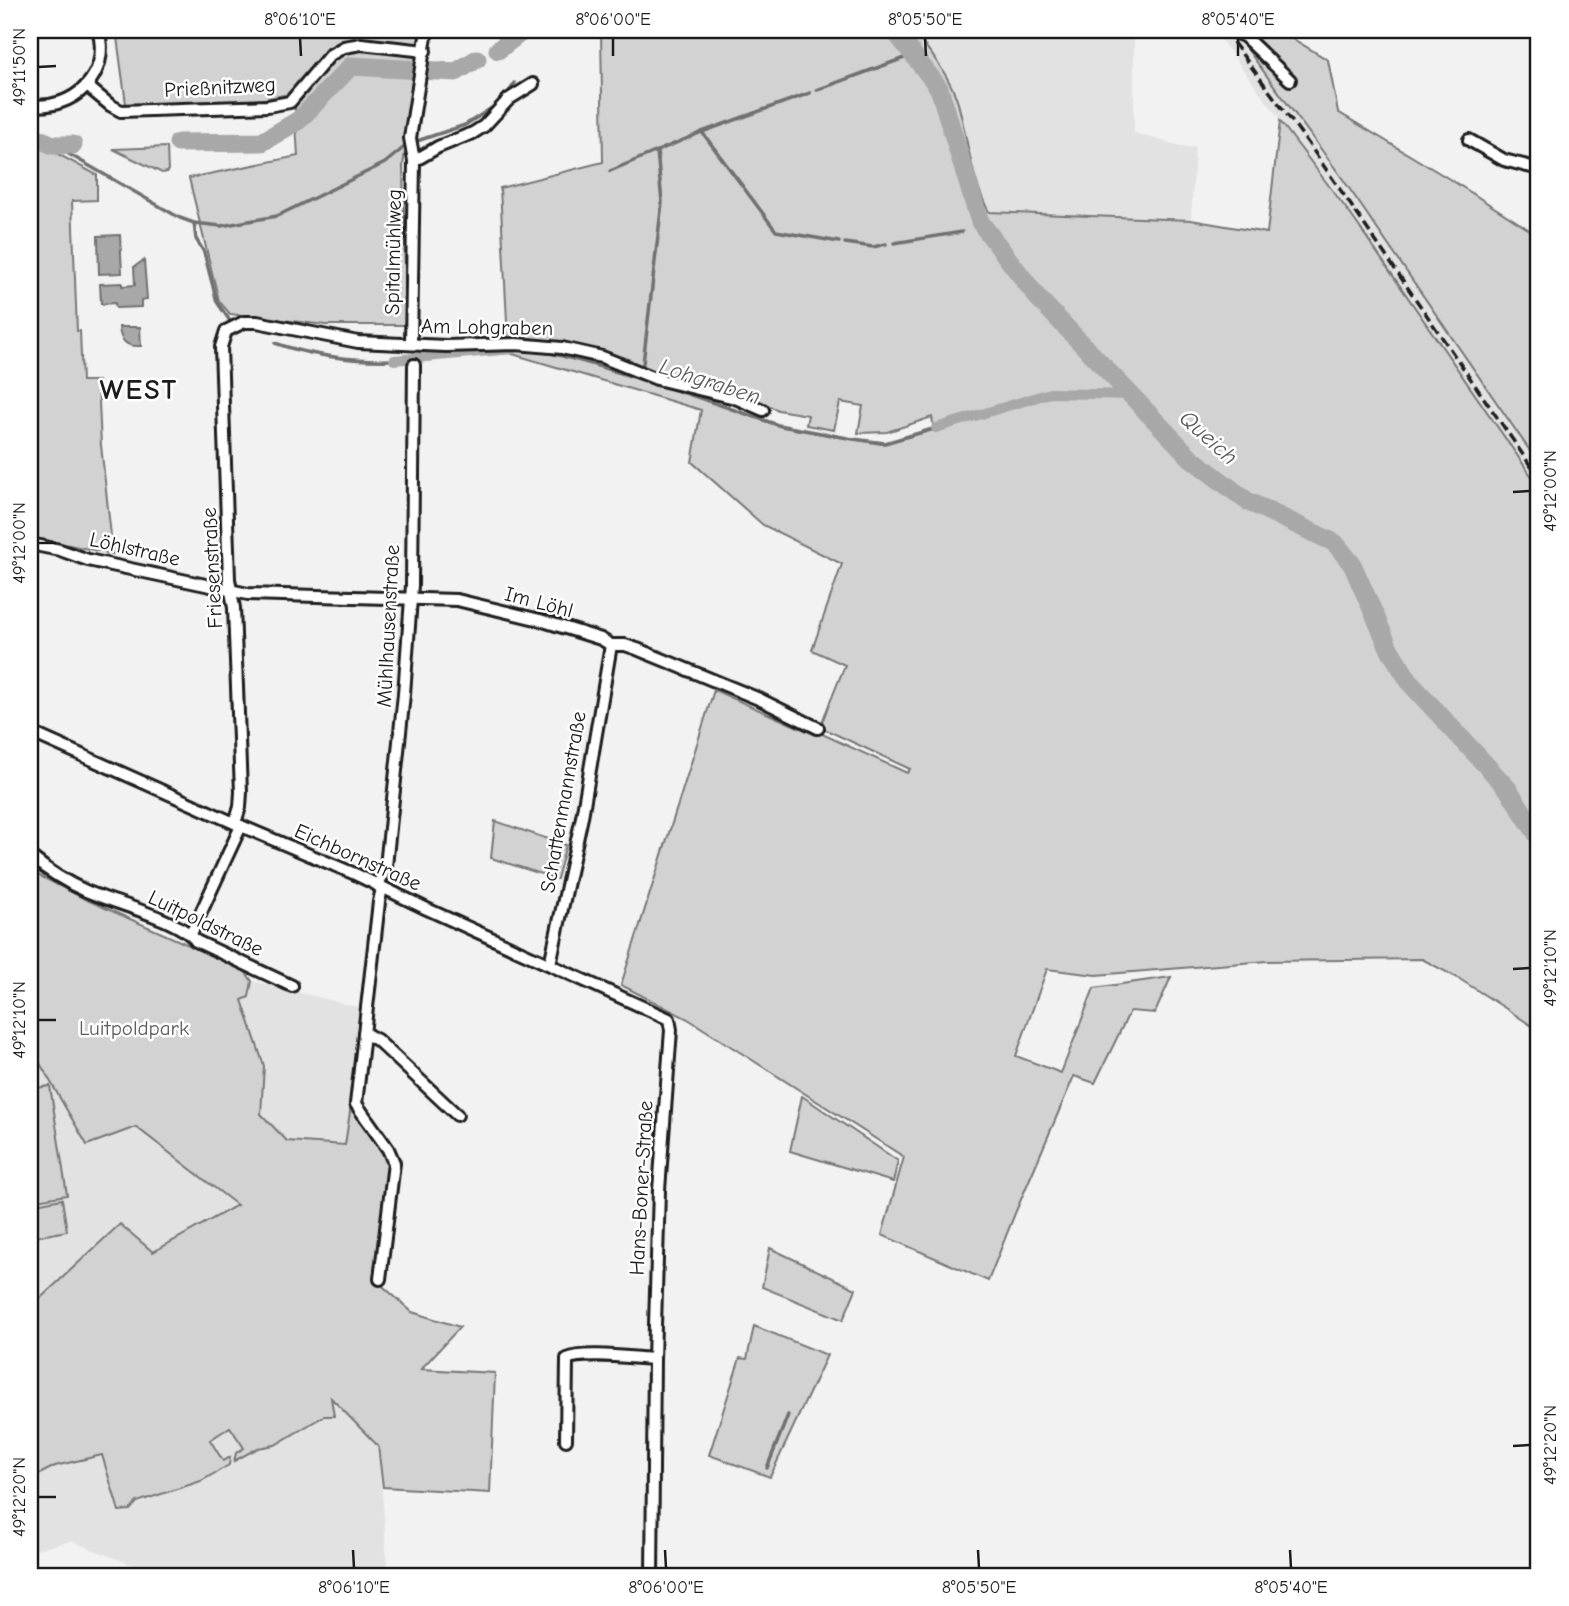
<svg xmlns="http://www.w3.org/2000/svg" width="1569" height="1606" viewBox="0 0 1569 1606" font-family="'Comic Neue',sans-serif">
<style>
.built{fill:#e2e2e2}
.green{fill:#d2d2d2;stroke:#777;stroke-width:2}
.water{fill:#a8a8a8;stroke:#707070;stroke-width:2}
.lines{fill:none;stroke-linecap:round;stroke-linejoin:round}
.stream{stroke:#707070;stroke-width:3.5}
.canal{stroke:#a8a8a8;stroke-width:10}
.river{stroke:#a8a8a8;stroke-width:19}
.street-casing{stroke:#1c1c1c;stroke-width:16}
.street{stroke:#fff;stroke-width:10}
.rail{stroke:#1c1c1c;stroke-width:3.5;stroke-dasharray:10 5;stroke-linecap:butt}
.ticks{fill:none;stroke:#1c1c1c;stroke-width:2.5}
.labels{text-anchor:middle;stroke-width:5;stroke-linejoin:round;paint-order:stroke}
.street-label{font-size:21px;fill:#1c1c1c;stroke:#fff}
.park-label{font-size:21px;fill:#5c5c5c;stroke:#fff}
.water-label{font-size:23px;font-style:italic;fill:#5b5b5b;stroke:#fff}
.district-label{font-size:28px;font-weight:bold;letter-spacing:2px;fill:#1c1c1c;stroke:#fff}
.neatline{fill:none;stroke:#1c1c1c;stroke-width:2.5}
.ticks-label{font-size:18px;text-anchor:middle;fill:#1c1c1c}
</style>
<rect width="100%" height="100%" fill="#f2f2f2"/>
<filter id="ink" filterUnits="userSpaceOnUse"><feTurbulence type="fractalNoise" baseFrequency=".0143" numOctaves="2"/><feDisplacementMap in="SourceGraphic" scale="14" xChannelSelector="R" yChannelSelector="G"/><feConvolveMatrix kernelMatrix="1 2 1 2 8 2 1 2 1" color-interpolation-filters="sRGB"/></filter>
<g filter="url(#ink)">
<g class="built">
<polygon points="913,30 1134,30 1134,133 1184,147 1195,147 1191,220 989,212 980,194 967,150 958,101 940,65"/>
<polygon points="1219,37 1234,37 1294,111 1340,175 1539,464 1539,487 1351,215"/>
<polygon points="252,981 362,1008 346,1145 287,1141 261,1114 264,1066 242,1000 249,997"/>
<polygon points="30,1046 44,1067 136,1127 237,1205 153,1252 120,1224 30,1308"/>
<polygon points="330,1397 379,1446 388,1576 161,1576 71,1541 30,1551 30,1479 55,1466"/>
</g>
<g class="green">
<polygon points="116,30 421,30 403,166 406,325 326,325 230,314 219,301 189,178 298,156 294,93 250,102 126,104"/>
<path d="M 601,30 L 913,30 C 930,52 950,76 958,103 C 968,141 971,178 989,212 L 1191,220 L 1267,233 L 1280,121 L 1351,215 L 1539,487 L 1539,1037 L 1532,1026 L 1508,1010 L 1458,978 L 1422,959 L 1267,961 L 1096,975 L 1047,969 L 1016,1056 L 1061,1073 L 1094,988 L 1171,977 L 1155,1013 L 1130,1011 L 1095,1083 L 1074,1076 L 1016,1211 L 988,1281 L 882,1235 L 904,1157 L 688,1019 L 621,985 L 714,690 L 816,735 L 818,732 L 907,773 L 910,769 L 820,727 L 845,665 L 812,650 L 842,564 L 763,525 L 692,462 L 701,410 L 509,353 L 509,348 L 544,352 L 589,364 L 699,398 L 782,427 L 881,444 L 934,430 L 932,417 L 887,432 L 858,433 L 863,406 L 840,402 L 834,430 L 806,425 L 808,415 L 778,410 L 763,403 L 762,407 L 644,372 L 631,360 L 601,351 L 508,340 L 500,188 L 603,162 Z"/>
<polygon points="1233,30 1278,30 1328,60 1338,112 1456,183 1539,236 1539,464 1340,175"/>
<polygon points="30,139 97,175 97,200 72,201 77,331 80,331 82,381 98,381 101,445 113,554 30,537"/>
<polygon points="167,147 168,172 162,173 113,149"/>
<polygon points="495,821 566,845 557,879 491,858"/>
<polygon points="30,868 36,874 85,899 243,969 252,981 249,997 242,1000 264,1066 261,1114 287,1141 345,1145 351,1105 390,1155 376,1280 412,1312 460,1327 421,1369 495,1373 490,1493 383,1487 378,1446 331,1398 334,1416 324,1416 275,1445 258,1448 234,1461 236,1453 244,1448 230,1427 210,1440 223,1461 230,1457 229,1465 201,1481 137,1502 130,1510 119,1511 102,1455 55,1466 30,1479 30,1308 120,1224 153,1252 237,1205 136,1127 87,1145 30,1046"/>
<polygon points="50,1086 67,1195 30,1201 30,1089"/>
<polygon points="802,1096 898,1161 893,1182 790,1151"/>
<polygon points="62,1199 67,1231 30,1238 30,1205"/>
<polygon points="770,1248 856,1289 843,1320 762,1287"/>
<polygon points="754,1326 827,1355 770,1477 709,1455 740,1358 747,1359"/>
<polygon points="1539,1335 1539,1404 1530,1354"/>
</g>
<g class="water">
<polygon points="120,235 122,273 99,274 98,236"/>
<polygon points="144,260 147,299 141,300 141,307 116,308 115,303 101,304 100,284 122,283 122,286 135,285 134,267"/>
<path d="M 119,327 L 140,327 L 141,346 C 127,347 120,342 119,327 Z"/>
</g>
<g class="lines">
<g class="stream">
<polyline points="817,90 915,54"/>
<polyline points="506,96 515,83"/>
<polyline points="702,132 810,93"/>
<polyline points="53,145 180,218 194,223 221,226 277,216 385,163 408,144 465,125 498,104"/>
<polyline points="610,171 702,132 776,231 839,242"/>
<polyline points="194,223 196,239 204,252 217,302 230,321"/>
<polyline points="845,243 873,247 886,244"/>
<polyline points="894,243 962,232"/>
<path d="M 275,343 C 314,357 352,361 394,360"/>
<polyline points="552,352 652,382"/>
<polyline points="642,372 662,202 657,151"/>
<polyline points="662,385 778,425 853,439 885,443 936,428"/>
<polyline points="767,1468 788,1415"/>
<polyline points="765,1575 768,1576"/>
</g>
<g class="canal">
<polyline points="394,360 513,349"/>
<polyline points="936,428 1050,393 1131,395"/>
</g>
<g class="river">
<polyline points="894,30 939,88 980,222 1038,298 1191,458 1247,501 1335,543 1352,564 1390,650 1411,684 1508,789 1539,837"/>
<polyline points="498,50 524,30"/>
<polyline points="30,135 53,145 73,145"/>
<polyline points="178,143 262,142 299,120 351,66 456,72 477,59"/>
</g>
<defs>
<g id="street">
<polyline points="1229,30 1244,36 1290,80"/>
<polyline points="87,86 110,105 121,111 268,106 290,102 330,55 344,47 361,44 425,51"/>
<path d="M 30,105 C 73,111 112,75 98,30"/>
<polyline points="1469,140 1504,160 1539,169"/>
<polyline points="414,161 438,147 473,133 484,126 509,99 533,84"/>
<polyline points="411,344 414,161 410,138 427,30"/>
<polyline points="30,544 60,550 88,560 248,594 457,600 540,620 601,639 611,645 625,645 637,649 759,699 818,728"/>
<polyline points="30,732 241,826 355,874 427,909 669,1019 671,1030 659,1190 654,1359 652,1576"/>
<polyline points="235,823 240,807 241,792 234,608 229,579 221,347 226,331 244,322 257,322 358,342 446,346 516,344 562,348 602,357 657,379 735,398 763,410"/>
<path d="M 30,856 C 47,870 65,882 86,891 C 113,903 180,919 196,941 L 292,986"/>
<polyline points="378,886 386,866 404,694 412,585 414,365"/>
<polyline points="191,934 241,826"/>
<polyline points="550,964 582,817 611,645"/>
<polyline points="364,1033 377,1040 457,1115"/>
<polyline points="380,1279 394,1163 388,1149 356,1104 379,902 382,888"/>
<path d="M 566,1440 L 567,1359 C 583,1351 634,1358 654,1359"/>
<polyline points="43,1576 61,1576"/>
</g>
</defs>
<use href="#street" class="street-casing"/>
<use href="#street" class="street"/>
<polyline class="rail" points="1224,30 1308,143 1539,478"/>
</g>
</g>
<path class="ticks" d="M 300,38 L 301,56M 613,38 L 613,56M 925,38 L 926,56M 1238,38 L 1238,56M 38,67 L 56,66M 1513,492 L 1530,491M 38,543 L 56,543M 1513,969 L 1530,968M 38,1020 L 56,1020M 1513,1446 L 1530,1445M 38,1497 L 56,1497M 353,1550 L 354,1568M 665,1550 L 666,1568M 978,1550 L 979,1568M 1290,1550 L 1291,1568"/>
<g class="labels">
<g class="street-label">
<text transform="translate(220 87) rotate(-3)" y="7">Prießnitzweg</text>
<text transform="translate(393 252) rotate(-89)" y="7">Spitalmühlweg</text>
<text transform="translate(487 327) rotate(1)" y="7">Am Lohgraben</text>
<text transform="translate(135 549) rotate(13)" y="7">Löhlstraße</text>
<text transform="translate(212 568) rotate(-93)" y="7">Friesenstraße</text>
<text transform="translate(539 602) rotate(15)" y="7">Im Löhl</text>
<text transform="translate(388 626) rotate(-87)" y="7">Mühlhausenstraße</text>
<text transform="translate(563 802) rotate(-80)" y="7">Schattenmannstraße</text>
<text transform="translate(358 857) rotate(24)" y="7">Eichbornstraße</text>
<text transform="translate(206 923) rotate(26)" y="7">Luitpoldstraße</text>
<text transform="translate(641 1188) rotate(-87)" y="7">Hans-Boner-Straße</text>
</g>
<g class="park-label">
<text x="134" y="1035">Luitpoldpark</text>
</g>
<g class="water-label">
<text transform="translate(710 381) rotate(18)" y="8">Lohgraben</text>
<text transform="translate(1209 437) rotate(42)" y="8">Queich</text>
</g>
<g class="district-label">
<text x="139" y="399">WEST</text>
</g>
</g>
<rect width="1569" height="1606" fill="none" stroke="#fff" stroke-width="77"/>
<rect x="38" y="38" width="1492" height="1530" class="neatline"/>
<g class="ticks-label">
<text x="300" y="25">8°06'10"E</text>
<text x="613" y="25">8°06'00"E</text>
<text x="925" y="25">8°05'50"E</text>
<text x="1238" y="25">8°05'40"E</text>
<text transform="translate(19 67) rotate(-90)" y="6">49°11'50"N</text>
<text transform="translate(1550 491) rotate(-90)" y="6">49°12'00"N</text>
<text transform="translate(19 543) rotate(-90)" y="6">49°12'00"N</text>
<text transform="translate(1550 968) rotate(-90)" y="6">49°12'10"N</text>
<text transform="translate(19 1020) rotate(-90)" y="6">49°12'10"N</text>
<text transform="translate(1550 1445) rotate(-90)" y="6">49°12'20"N</text>
<text transform="translate(19 1497) rotate(-90)" y="6">49°12'20"N</text>
<text x="354" y="1593">8°06'10"E</text>
<text x="666" y="1593">8°06'00"E</text>
<text x="979" y="1593">8°05'50"E</text>
<text x="1291" y="1593">8°05'40"E</text>
</g>
</svg>
